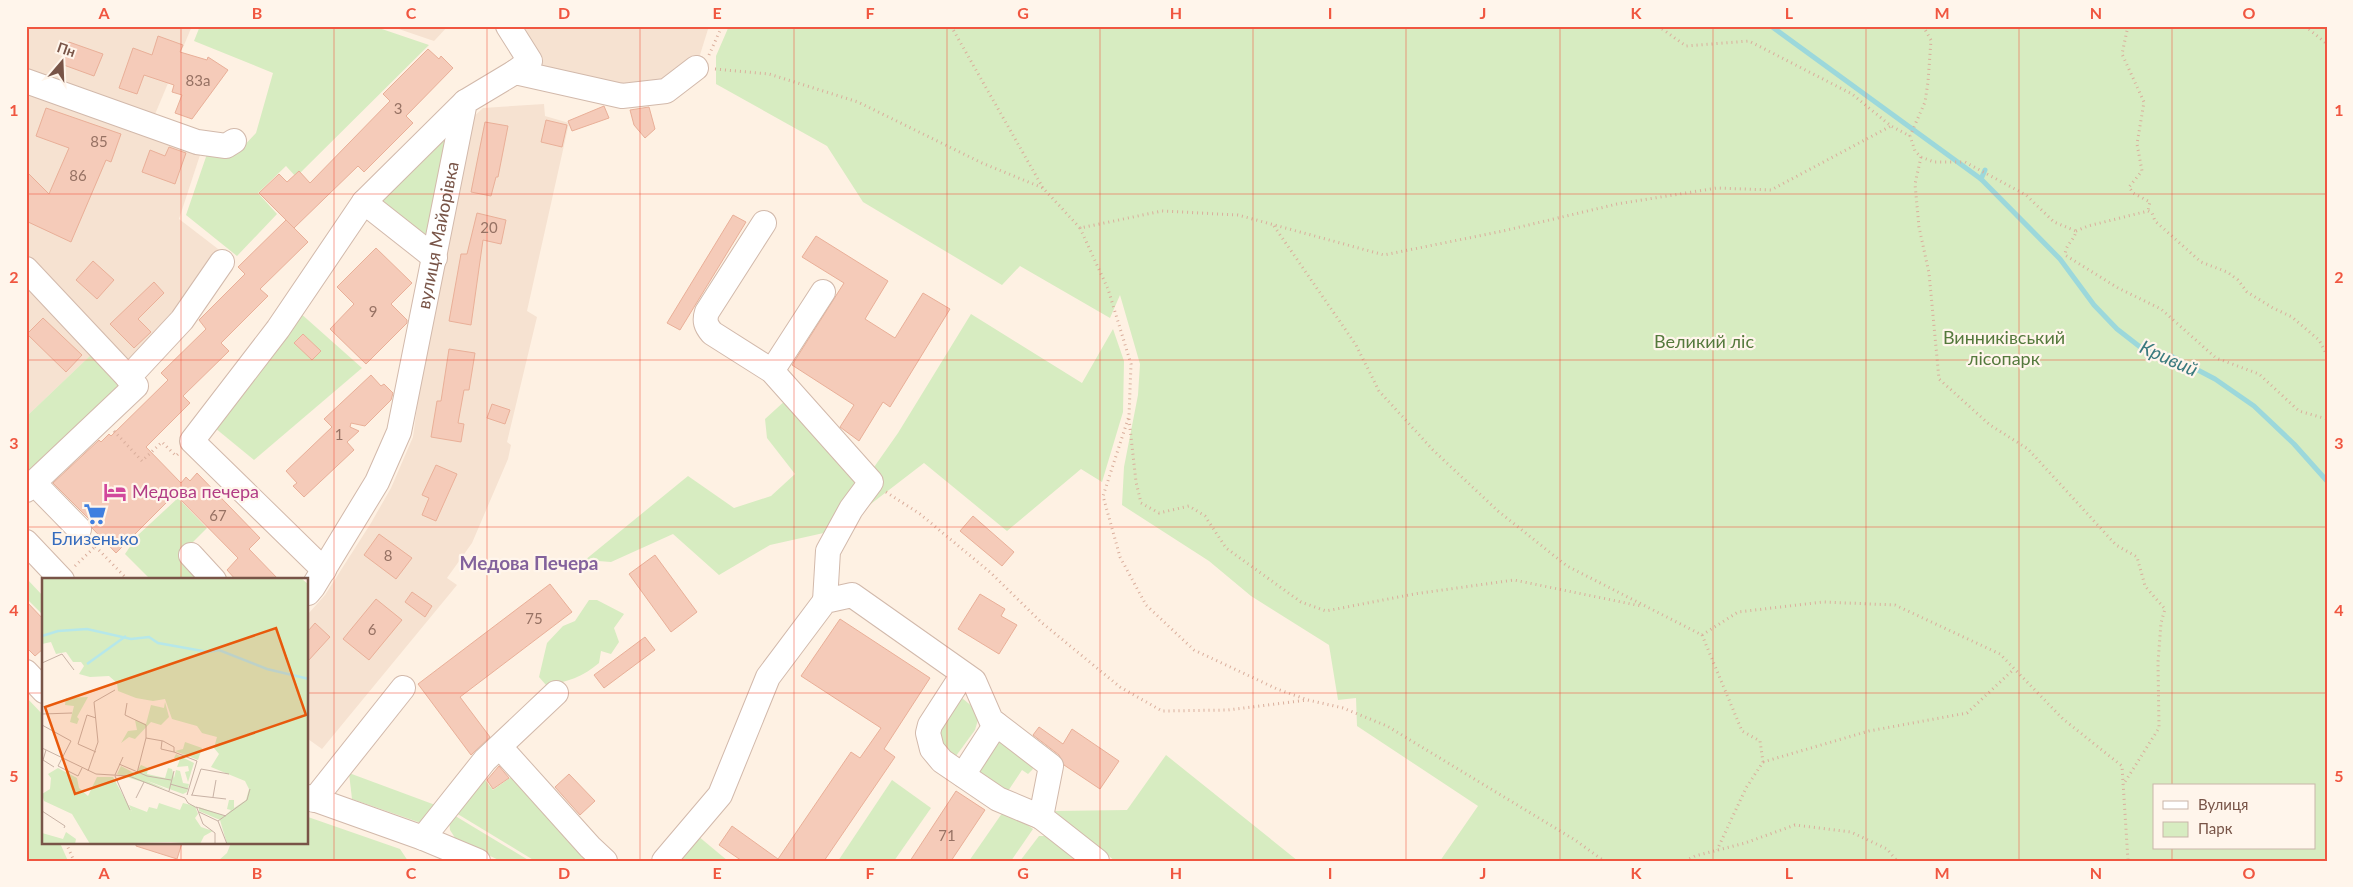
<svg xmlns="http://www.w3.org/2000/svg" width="2353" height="887" viewBox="0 0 2353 887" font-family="Lato,sans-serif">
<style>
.residential{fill:#f6e2d1}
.green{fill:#d7ecc1;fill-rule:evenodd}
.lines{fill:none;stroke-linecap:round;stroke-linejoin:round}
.stream{stroke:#9cd8db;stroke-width:5}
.building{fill:#f5cbb9;stroke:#e9af98}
.minor-casing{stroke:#d2b9ab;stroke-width:26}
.path{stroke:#daae9c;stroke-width:3;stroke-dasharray:1 4;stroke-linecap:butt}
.minor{stroke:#fff;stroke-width:24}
.grid{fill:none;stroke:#f05640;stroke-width:1;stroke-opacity:0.55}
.labels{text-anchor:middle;stroke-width:4.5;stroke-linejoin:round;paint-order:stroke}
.number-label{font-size:15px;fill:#977264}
.street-label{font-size:18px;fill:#785447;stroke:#fff5eb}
.park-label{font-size:18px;fill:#54793c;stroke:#fff5eb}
.hotel-label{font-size:18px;fill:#b23c85;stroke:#fff5eb;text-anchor:start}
.shop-label{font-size:18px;fill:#366cbe;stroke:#fff5eb}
.water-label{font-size:19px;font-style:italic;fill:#3a7a7e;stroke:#fff5eb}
.neighbourhood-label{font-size:19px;font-weight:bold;fill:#83629c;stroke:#fff5eb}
.inset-river{fill:none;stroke:#b6e7e9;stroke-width:2.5}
.inset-road{fill:none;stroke:#c8b2a5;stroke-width:1}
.view{fill:#e8590c;fill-opacity:0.15;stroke:#e8590c;stroke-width:2.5}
.inset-edge{fill:none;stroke:#785447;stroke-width:2.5}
.neatline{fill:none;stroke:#f05640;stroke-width:2}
.grid-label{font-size:16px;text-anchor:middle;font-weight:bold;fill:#f05640}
</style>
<rect width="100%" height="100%" fill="#fef1e3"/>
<g class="residential">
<polygon points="26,26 192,26 153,119 26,77"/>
<polygon points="390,26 448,26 434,41"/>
<polygon points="511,26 709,26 699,58 666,90 518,72"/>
<polygon points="26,86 201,152 179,219 235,262 183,334 141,374 26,254"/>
<polygon points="544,104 545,116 569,123 527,311 537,317 507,442 511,445 508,459 472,543 447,578 457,585 322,749 308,739 308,614 325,595 371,523 391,488 413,437 420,385 440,290 471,119 483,108"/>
<polygon points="26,283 93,353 26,417"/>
</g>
<g class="green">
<polygon points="200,26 373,26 429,45 296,177 286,166 258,193 277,214 237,256 186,215 207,154 236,154 256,133 273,73 194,41"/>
<path d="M 729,26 L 2327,26 L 2327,861 L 1440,861 L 1478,806 L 1357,726 L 1356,698 L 1338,700 L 1329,645 L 1251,596 L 1209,561 L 1122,505 L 1124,467 L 1138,395 L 1140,364 L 1120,295 L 1110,318 L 1020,266 L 1002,285 L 863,202 L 827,146 L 716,84 L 716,56 ZM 2154,786 L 2314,786 L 2314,848 L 2154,848 Z"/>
<polygon points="439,137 449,146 431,235 421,238 382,201"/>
<polygon points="299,312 362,368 254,460 215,428"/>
<polygon points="971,314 1082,383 1113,329 1124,361 1123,412 1102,482 1081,469 1007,531 924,463 837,530 770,545 719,575 673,534 611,562 585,560 688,476 734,508 771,496 795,474 767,438 765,419 787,399 872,470 898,433"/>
<polygon points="93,353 125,385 26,479 26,417"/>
<polygon points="178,498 207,528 182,553 206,579 150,579 125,554 138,535"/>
<polygon points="26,578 44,597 44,616 26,598"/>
<path d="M 589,600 L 597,600 L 624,614 L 614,628 L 619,642 L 611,654 L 601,651 L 599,663 C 584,676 566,683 546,685 L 539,677 L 547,643 L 563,626 L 575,621 Z"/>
<polygon points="956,693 980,713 975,730 953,760 941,758 936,703"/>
<polygon points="26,697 44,716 44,843 60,843 68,861 26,861"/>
<polygon points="994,728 1030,761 1033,769 1028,774 1022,770 1008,791 966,772"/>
<polygon points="1166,755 1298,861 1115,861 1054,811 1127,810"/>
<polygon points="349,773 438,806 421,823 352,799"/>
<polygon points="514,775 594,861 535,861 456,813 482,776 493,790"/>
<polygon points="892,780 931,808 894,861 838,861"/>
<polygon points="1005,809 1033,829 1011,861 969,861"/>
<polygon points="452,814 530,861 501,861 457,841 450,830 449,820"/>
<polygon points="308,817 400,849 408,861 218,861 227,853 231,843 308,843"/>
<polygon points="692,831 728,861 667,861"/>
<polygon points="1039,836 1049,836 1085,861 1020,861"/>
</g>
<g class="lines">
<g class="stream">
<polyline points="1771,26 1981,179 2060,259 2094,305 2117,329 2144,350 2171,356 2215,379 2254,406 2294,444 2327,481"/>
<polyline points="1981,179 1985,170"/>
</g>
</g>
<g class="building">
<polygon points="158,36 183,45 180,52 207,60 208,57 228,70 192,119 175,113 182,95 172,92 174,85 144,75 137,94 119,88 133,48 152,55"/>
<polygon points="69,42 103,54 94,76 61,64"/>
<polygon points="428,49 439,59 441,56 453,68 406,116 413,123 364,172 358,166 294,228 259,193 279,174 287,182 299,171 310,183 390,101 383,94"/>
<polygon points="604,106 609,118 572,131 568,121"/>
<polygon points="649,107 655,129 645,138 634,125 630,110"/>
<polygon points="46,108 121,134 111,162 106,160 71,242 26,221 26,171 49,194 69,148 36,136"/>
<polygon points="546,120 567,125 562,147 541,142"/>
<polygon points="485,122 508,126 498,177 496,177 491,196 471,192"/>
<polygon points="169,147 186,153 175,184 142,172 150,150 165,156"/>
<polygon points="477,213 506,220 501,244 483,240 471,325 449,321 461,254 467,254"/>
<polygon points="733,215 746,222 680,330 667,323"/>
<polygon points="286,220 308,242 260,289 268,296 221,343 229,351 183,396 190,403 146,447 181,483 186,477 190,481 197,473 260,538 249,549 279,580 236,580 227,570 238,558 175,494 116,553 92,528 89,519 53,483 99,440 101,442 109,434 111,436 168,380 161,373 206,329 199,320 245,274 238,267"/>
<polygon points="816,236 888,281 865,319 895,338 923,293 950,309 890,407 883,402 859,441 840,427 854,405 792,365 844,283 802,257"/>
<polygon points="376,248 412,283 391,304 407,320 407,323 366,364 330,329 354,304 337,287"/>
<polygon points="93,261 114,280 97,299 76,280"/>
<polygon points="154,282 164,293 138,319 151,332 134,348 110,324"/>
<polygon points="43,318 82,355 66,372 27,334"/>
<polygon points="303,334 321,351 312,360 294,343"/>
<polygon points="449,349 475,353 469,390 464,390 458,423 464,424 461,442 431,437 437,401 441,401"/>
<polygon points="371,375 381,386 384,384 393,393 391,400 365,426 351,423 350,427 359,431 347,442 354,450 304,497 293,486 297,483 286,471 332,427 324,419"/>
<polygon points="492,404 510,410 505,424 487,418"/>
<polygon points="436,465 457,474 436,521 422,515 429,498 422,495"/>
<polygon points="973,516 1014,552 1002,566 960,531"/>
<polygon points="379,534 412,558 396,579 364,555"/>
<polygon points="655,555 697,612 671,632 629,574"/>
<polygon points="550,584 572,612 460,697 490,737 471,755 418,684"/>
<polygon points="412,592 432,606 425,617 405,602"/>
<polygon points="980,594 1005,609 1001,616 1017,625 999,654 958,629"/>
<polygon points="376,599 402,620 369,660 343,639"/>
<polygon points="26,601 44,620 44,648 35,656 26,647"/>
<polygon points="840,619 930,678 884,749 895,757 824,861 742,861 719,845 732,826 778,859 851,752 860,758 881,728 801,676"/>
<polygon points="315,623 330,637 308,661 308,631"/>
<polygon points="645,637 655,650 604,688 594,675"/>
<polygon points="1039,727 1063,744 1072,729 1119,761 1100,789 1064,765 1059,755 1033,735"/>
<polygon points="499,766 509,778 493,789 487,780"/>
<polygon points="569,774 595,801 580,815 555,787"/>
<polygon points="956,791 985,810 951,861 910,861"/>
<polygon points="136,843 182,843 177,859 136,846"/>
</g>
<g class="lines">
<defs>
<g id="minor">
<polyline points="508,26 530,61 515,72"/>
<polyline points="26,81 197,142 226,146 234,141"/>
<polyline points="364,202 465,102"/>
<path d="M 764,223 L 707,312 C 704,321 706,326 712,333 L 772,371 L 871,482 L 851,509 L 828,551 L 825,601"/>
<polyline points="26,269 136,386 26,490"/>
<polyline points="772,371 823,292"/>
<polyline points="128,378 182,320 222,262"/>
<polyline points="34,483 79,529"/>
<polyline points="26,542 62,580"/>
<polyline points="191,555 214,580"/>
<polyline points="324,570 192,441 278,329 364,202 435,258"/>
<path id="s1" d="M 308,593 L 313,587 L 377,482 L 399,432 L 465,102 L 515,72 L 622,96 L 666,91 L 696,68"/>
<polyline points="26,672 44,691"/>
<polyline points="963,674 930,725 928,733 932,749 942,761 998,799 1041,817"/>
<polyline points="500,747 590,847 605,861"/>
<polyline points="963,775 996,724"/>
<polyline points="308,797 423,838 478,861"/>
<polyline points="314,800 403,688"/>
<polyline points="423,838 485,760 556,693"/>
<polyline points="664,861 720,795 768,677 825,601 852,595 974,681 991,720 1051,766 1041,817 1097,861"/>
</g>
</defs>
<use href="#minor" class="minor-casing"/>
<g class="path">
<polyline points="951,26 1043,188"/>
<polyline points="1658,26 1686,46 1749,41 1852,94 1891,126 1910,136"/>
<path d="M 1923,26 L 1931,40 L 1928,82 L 1925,102 L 1910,136 L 1915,151 L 1921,157 L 1934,162 L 1965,162 L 2026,195 L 2054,222 L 2076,231 C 2074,241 2066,243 2065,255 L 2118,288 L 2161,309 L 2216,358 L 2259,374 L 2299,411 L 2327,419"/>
<polyline points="2128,26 2122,54 2144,102 2137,144 2142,171 2129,187 2133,193 2150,202 2148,211"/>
<polyline points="2305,26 2327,44"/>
<polyline points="709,55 722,26"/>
<polyline points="715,69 769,74 858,102 982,163 1043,188 1080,228 1162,211 1238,215 1384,255 1503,231 1617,204 1717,188 1771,190 1891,126"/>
<polyline points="1921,157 1915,184 1919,227 1929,273 1939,379 1990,425 2028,449 2116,545 2137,557 2145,586 2165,609 2161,623 2158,662 2159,728 2123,785"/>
<polyline points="1274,226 1356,345 1379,391 1433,450 1498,511 1567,566 1702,635 1738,612 1823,602 1895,605 2000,654 2063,719 2122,766 2128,861"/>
<polyline points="1080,228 1108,289 1131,364 1129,416 1103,496 1120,557 1146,605 1194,650 1277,689 1308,700 1343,708 1387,726 1575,840 1604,861"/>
<polyline points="2076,231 2088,226 2148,211 2152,213 2155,221 2201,262 2227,272 2238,280 2247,292 2273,308 2292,317 2319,340 2327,355"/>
<polyline points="1129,419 1136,482 1141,503 1159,513 1189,506 1205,516 1226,548 1301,602 1326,611 1414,594 1514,580 1641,606"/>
<polyline points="114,431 142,461 162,442 176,456 178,454"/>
<polyline points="886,492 920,514 991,573 1041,622 1120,687 1162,711 1228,710 1307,700"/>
<polyline points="92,543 128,580"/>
<polyline points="75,566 103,539"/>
<polyline points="1702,635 1742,731 1760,741 1763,762 1746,788 1717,850"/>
<polyline points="1763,762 1869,731 1967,713 2014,669"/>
<polyline points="66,843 74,861"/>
<polyline points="1685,861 1695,856 1745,843 1795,825 1851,832 1887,849 1897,861"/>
</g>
<use href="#minor" class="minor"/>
</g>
<path class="grid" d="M 181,26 L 181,580M 334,26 L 334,861M 487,26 L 487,861M 640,26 L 640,861M 794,26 L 794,861M 947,26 L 947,861M 1100,26 L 1100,861M 1253,26 L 1253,861M 1406,26 L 1406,861M 1560,26 L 1560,861M 1713,26 L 1713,861M 1866,26 L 1866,861M 2019,26 L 2019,861M 2172,26 L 2172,786M 26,194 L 2327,194M 26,360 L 2327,360M 26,527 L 2327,527M 26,693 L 44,693M 308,693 L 2327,693M 181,843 L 181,861M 2172,848 L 2172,861"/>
<defs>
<symbol id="hotel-bare" viewBox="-9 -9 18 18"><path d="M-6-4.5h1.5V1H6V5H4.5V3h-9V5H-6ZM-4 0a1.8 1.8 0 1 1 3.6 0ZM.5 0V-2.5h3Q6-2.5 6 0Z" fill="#d1479c" stroke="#fff5eb" stroke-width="2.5" paint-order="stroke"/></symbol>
<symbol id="supermarket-bare" viewBox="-9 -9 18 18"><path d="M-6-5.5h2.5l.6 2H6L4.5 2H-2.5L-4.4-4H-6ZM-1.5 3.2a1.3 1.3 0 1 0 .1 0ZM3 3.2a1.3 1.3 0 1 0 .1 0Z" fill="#3f7fe0" stroke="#fff5eb" stroke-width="2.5" paint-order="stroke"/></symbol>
</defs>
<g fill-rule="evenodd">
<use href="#hotel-bare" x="99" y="476" width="32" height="32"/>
<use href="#supermarket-bare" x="79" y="498" width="32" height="32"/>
</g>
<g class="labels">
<g class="number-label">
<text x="198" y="86">83а</text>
<text x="398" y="114">3</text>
<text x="99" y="147">85</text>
<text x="78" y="181">86</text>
<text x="489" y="233">20</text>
<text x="373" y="317">9</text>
<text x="339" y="440">1</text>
<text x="218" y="521">67</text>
<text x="388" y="561">8</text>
<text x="534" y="624">75</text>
<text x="372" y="635">6</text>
<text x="947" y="841">71</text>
</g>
<g class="street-label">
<text dy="6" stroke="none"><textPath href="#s1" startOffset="386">вулиця Майорівка</textPath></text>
</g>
<g class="park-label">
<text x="2004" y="344">Винниківський<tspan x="2004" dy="21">лісопарк</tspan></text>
<text x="1704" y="348">Великий ліс</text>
</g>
<g class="hotel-label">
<text x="132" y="498">Медова печера</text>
</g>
<g class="shop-label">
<text x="95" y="545">Близенько</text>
</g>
<g class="water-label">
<text transform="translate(2169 358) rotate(24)" y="7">Кривий</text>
</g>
<g class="neighbourhood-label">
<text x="529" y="570">Медова Печера</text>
</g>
</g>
<g transform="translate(42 578)">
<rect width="266" height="266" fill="#fef1e3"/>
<path d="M 0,0 L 259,0 L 267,7 L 266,266 L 185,266 L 178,242 L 157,233 L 157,229 L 183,238 L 189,232 L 185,231 L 187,222 L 192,222 L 192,230 L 204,222 L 207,211 L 203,203 L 169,189 L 177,176 L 172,170 L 175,159 L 160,155 L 155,148 L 130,141 L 123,121 L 111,123 L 94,120 L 76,113 L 75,105 L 67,98 L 48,99 L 37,96 L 42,88 L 39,84 L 31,84 L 24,74 L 14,76 L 9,64 L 0,66 ZM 46,119 L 35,139 L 37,141 L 35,146 L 28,144 L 32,128 L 23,127 L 24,120 ZM 123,124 L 127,139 L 119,147 L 109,144 L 93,161 L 87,159 L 79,165 L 86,153 L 95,152 L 93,142 L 104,146 L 109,127 L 122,130 ZM 143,164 L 160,170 L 156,182 L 133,173 L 141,171 ZM 134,176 L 152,185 L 146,204 L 143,194 L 147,193 L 146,188 L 135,189 L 138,181 L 132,180 ZM 99,187 L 106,190 L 105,196 L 123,200 L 126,190 L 130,191 L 132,200 L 134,192 L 138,193 L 141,205 L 147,206 L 145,214 L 141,216 L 103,202 L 126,212 L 75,196 L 79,188 L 92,195 L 92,198 ZM 16,190 L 35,200 L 37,210 L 46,218 L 55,199 L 71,199 L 90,234 L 87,227 L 105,234 L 107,229 L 115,231 L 117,225 L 138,232 L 141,225 L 153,228 L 156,236 L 153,240 L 159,249 L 171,253 L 162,258 L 158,266 L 129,264 L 48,266 L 30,236 L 2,223 L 0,216 L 8,211 L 9,200 L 6,196 ZM 24,254 L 34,261 L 33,266 L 1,266 L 0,255 L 21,261 Z" fill="#d7ecc1"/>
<path class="inset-river" d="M 0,58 L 16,53 L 45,51 L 89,61 L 107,59 L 116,65 L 166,74 L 177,72 L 225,91 L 267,101M 45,86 L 84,58"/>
<path class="inset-road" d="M 0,85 L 20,76 L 32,92M 85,125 L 83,137 L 104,147 L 104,160M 0,136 L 30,135M 0,147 L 29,163 L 16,188 L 36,198 L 40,190M 120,163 L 119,171 L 132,174M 0,170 L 54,196 L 87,198 L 143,220 L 146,225 L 155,230 L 161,246 L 173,255 L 173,266M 4,172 L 1,182 L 12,189M 54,174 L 36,166 L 45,137 L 54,140M 77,186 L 105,198 L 129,202M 46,193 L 56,164 L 52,124 L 73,112M 95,195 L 104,160 L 121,163 L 132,169 L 132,174 L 155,183 L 145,217M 73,197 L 81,179M 73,198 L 88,232M 128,206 L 146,211M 127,213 L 132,193M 149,217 L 184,221M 150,217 L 159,191 L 187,196M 171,219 L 174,202M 94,220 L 102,204M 154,229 L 184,238M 0,233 L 23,248 L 22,250M 157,234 L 176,243 L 185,266M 176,243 L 205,222 L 208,211"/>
<path class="view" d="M 234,50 L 264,137 L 33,216 L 3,129 Z"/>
<rect width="266" height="266" class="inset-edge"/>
</g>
<rect width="2353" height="887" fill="none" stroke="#fff5eb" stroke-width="55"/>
<rect x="2153" y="784" width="162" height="65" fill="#fff5eb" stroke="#c9b5a9"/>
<rect x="2163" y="801" width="25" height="8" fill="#ffffff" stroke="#c9b5a9"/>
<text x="2198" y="810" font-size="15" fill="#785447">Вулиця</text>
<rect x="2163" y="822" width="25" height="15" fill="#d7ecc1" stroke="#c9b5a9"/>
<text x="2198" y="834" font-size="15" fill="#785447">Парк</text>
<g transform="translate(62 62) rotate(19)" stroke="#fff5eb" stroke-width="4" paint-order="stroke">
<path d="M0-4L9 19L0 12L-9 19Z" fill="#785447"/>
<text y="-8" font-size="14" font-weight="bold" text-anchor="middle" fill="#785447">Пн</text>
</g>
<rect x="28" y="28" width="2298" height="832" class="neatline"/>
<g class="grid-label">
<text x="104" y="19">A</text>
<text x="257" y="19">B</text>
<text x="411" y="19">C</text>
<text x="564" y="19">D</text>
<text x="717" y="19">E</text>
<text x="870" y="19">F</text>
<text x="1023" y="19">G</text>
<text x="1176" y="19">H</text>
<text x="1330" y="19">I</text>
<text x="1483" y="19">J</text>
<text x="1636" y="19">K</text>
<text x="1789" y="19">L</text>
<text x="1942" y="19">M</text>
<text x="2096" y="19">N</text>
<text x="2249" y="19">O</text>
<text x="14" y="116">1</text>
<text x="2339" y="116">1</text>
<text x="14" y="283">2</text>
<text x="2339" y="283">2</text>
<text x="14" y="449">3</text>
<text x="2339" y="449">3</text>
<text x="14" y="616">4</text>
<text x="2339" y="616">4</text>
<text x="14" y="782">5</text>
<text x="2339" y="782">5</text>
<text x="104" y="879">A</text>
<text x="257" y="879">B</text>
<text x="411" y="879">C</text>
<text x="564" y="879">D</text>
<text x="717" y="879">E</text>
<text x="870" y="879">F</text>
<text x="1023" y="879">G</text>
<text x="1176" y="879">H</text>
<text x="1330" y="879">I</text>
<text x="1483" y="879">J</text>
<text x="1636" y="879">K</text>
<text x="1789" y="879">L</text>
<text x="1942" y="879">M</text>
<text x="2096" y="879">N</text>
<text x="2249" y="879">O</text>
</g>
</svg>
